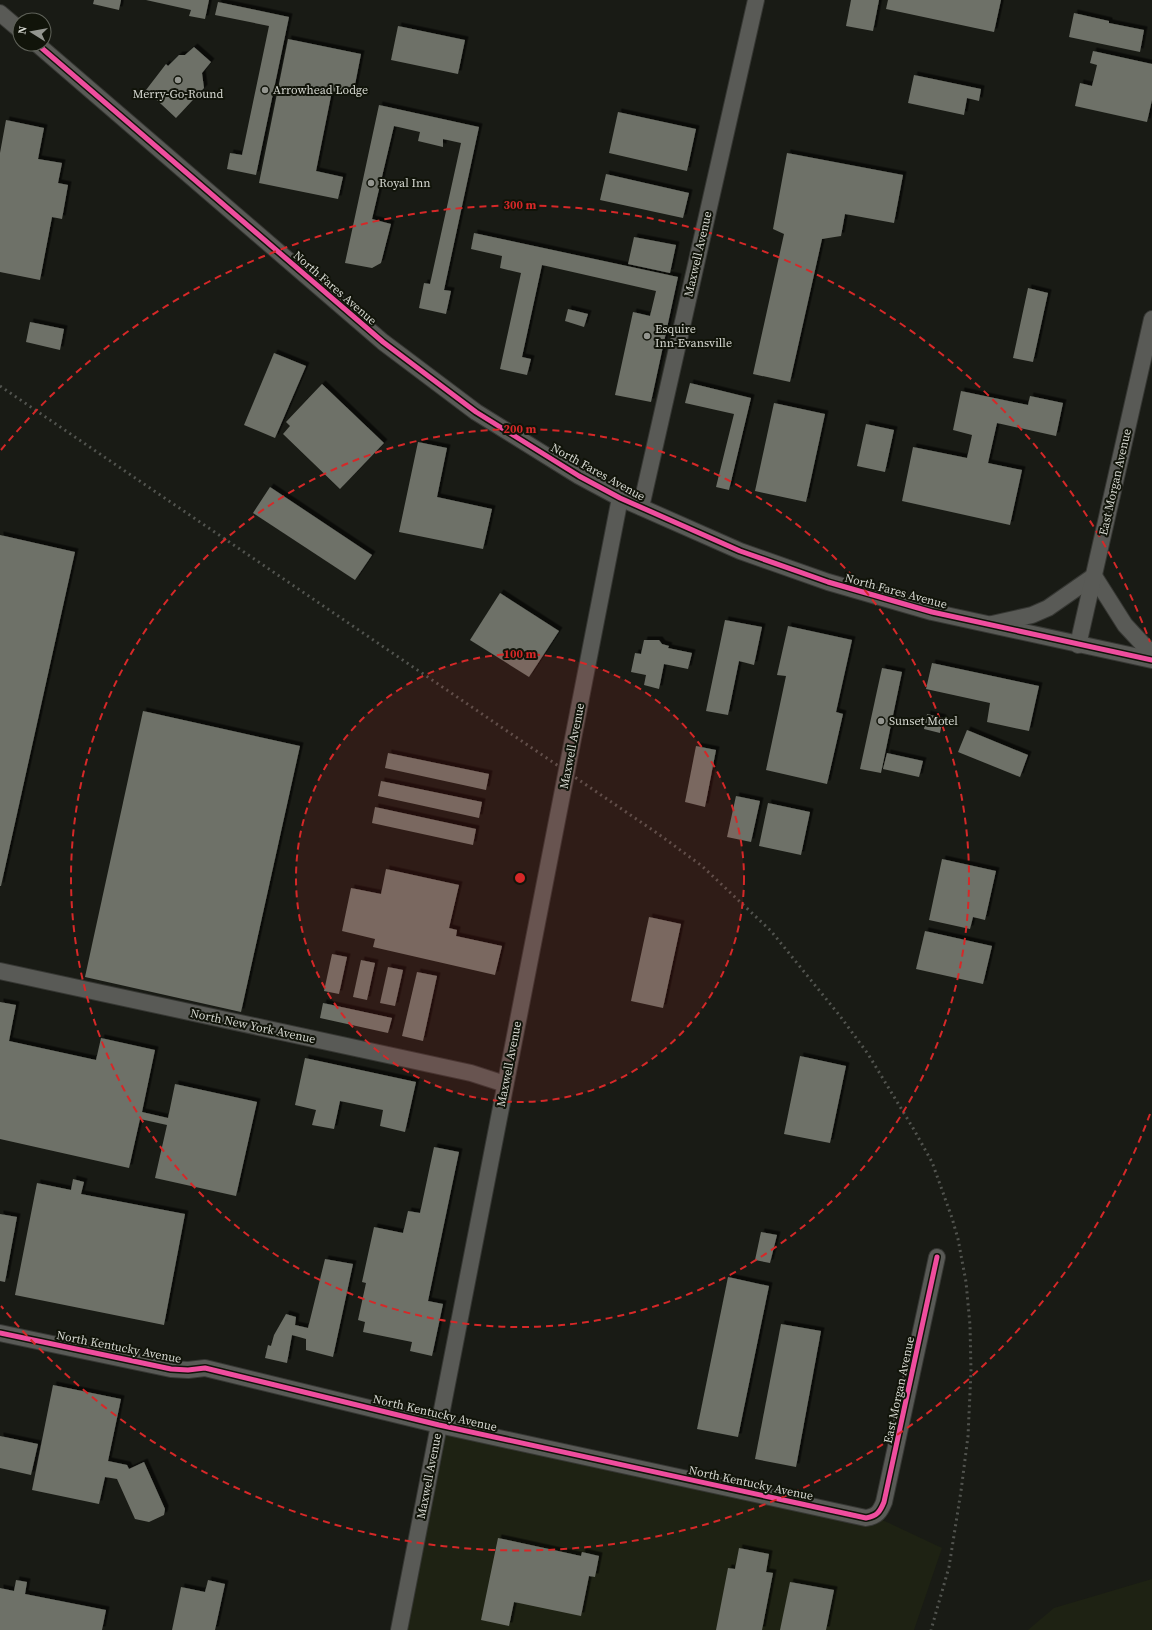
<svg xmlns="http://www.w3.org/2000/svg" width="1152" height="1630" viewBox="0 0 1152 1630" font-family="'Source Serif 4',serif">
<style>
.built{fill:#1e2213}
.building{fill:#6e7168;filter:url(#shadow)}
.lines{fill:none;stroke-linecap:round;stroke-linejoin:round}
.minor-casing{stroke:#363733;stroke-width:18}
.minor{stroke:#595a56;stroke-width:16}
.rail{stroke:#52544f;stroke-width:3;stroke-dasharray:2 4;stroke-linecap:butt}
.cycleway-casing{stroke:#11140a;stroke-width:8}
.cycleway{stroke:#ef4d9e;stroke-width:5}
.ring{fill:none;stroke:#d62828;stroke-width:2;stroke-dasharray:7 5}
.poi-dot{fill:#93958f;stroke:#11140a;stroke-width:1.5}
.labels{text-anchor:middle;stroke-width:4;stroke-linejoin:round;paint-order:stroke}
.poi-label{font-size:12px;fill:#d5d7d0;stroke:#11140a;text-anchor:start}
.street-label{font-size:12px;fill:#d5d7d0;stroke:#11140a}
.centre{fill:#d62828;stroke:#11140a;stroke-width:2}
.ring-label{font-size:12px;text-anchor:middle;font-weight:bold;fill:#d62828;stroke:#11140a;stroke-width:4;stroke-linejoin:round;paint-order:stroke}
</style>
<defs>
<filter id="shadow"><feDropShadow dx="3.5" dy="-3.5" stdDeviation="0" flood-color="#0009"/></filter>
</defs>
<rect width="100%" height="100%" fill="#191b15"/>
<g class="built">
<polygon points="439,1425 874,1516 942,1548 914,1630 400,1630"/>
<polygon points="1152,1579 1152,1630 1028,1630 1054,1608"/>
</g>
<g class="building">
<polygon points="94,0 121,0 119,10 93,4"/>
<polygon points="146,0 209,0 205,19 189,16 191,10"/>
<polygon points="851,0 879,0 873,31 846,26"/>
<polygon points="888,0 1001,0 994,32 886,9"/>
<polygon points="218,2 289,17 256,175 227,169 230,153 242,155 269,26 215,15"/>
<polygon points="1074,13 1109,21 1109,23 1144,30 1140,52 1069,37"/>
<polygon points="398,26 465,40 458,74 391,60"/>
<polygon points="288,39 361,54 353,95 332,91 316,171 343,177 338,199 259,183"/>
<polygon points="194,47 211,62 202,73 204,88 176,118 146,90 166,64 168,66 179,55 185,55"/>
<polygon points="1093,51 1152,64 1152,100 1147,122 1075,106 1080,83 1092,86 1097,65 1090,63"/>
<polygon points="914,75 981,89 979,101 967,98 964,115 908,103"/>
<polygon points="379,105 479,127 444,290 451,291 446,314 419,308 424,283 430,284 461,143 443,139 443,147 418,141 420,132 394,126 372,219 391,224 381,263 372,268 345,263"/>
<polygon points="618,112 696,129 687,171 609,153"/>
<polygon points="6,120 44,128 38,159 62,163 58,183 68,185 62,219 52,217 40,280 0,272 0,153"/>
<polygon points="787,153 903,175 894,223 845,214 841,236 822,239 790,382 753,374 784,234 773,229"/>
<polygon points="606,174 689,193 683,218 600,200"/>
<polygon points="474,233 678,277 651,402 615,395 633,312 650,316 656,291 542,265 522,357 531,359 527,375 500,369 521,273 500,268 502,256 471,249"/>
<polygon points="634,237 676,245 670,273 628,264"/>
<polygon points="1028,288 1048,293 1033,362 1013,358"/>
<polygon points="568,309 588,314 584,327 565,321"/>
<polygon points="30,322 64,329 60,350 26,342"/>
<polygon points="274,353 306,366 275,438 244,425"/>
<polygon points="690,383 751,398 729,490 716,487 734,414 685,403"/>
<polygon points="322,384 384,443 340,489 283,434 290,426 286,422"/>
<polygon points="961,391 1028,405 1030,396 1063,403 1056,436 997,423 988,463 1022,470 1010,525 902,501 913,447 967,458 972,435 953,430"/>
<polygon points="774,403 825,414 806,502 755,491"/>
<polygon points="866,424 894,430 885,472 857,466"/>
<polygon points="418,442 447,448 437,497 492,509 483,549 399,532"/>
<polygon points="270,487 372,555 355,580 253,513"/>
<polygon points="0,535 75,552 1,886 0,886"/>
<polygon points="500,593 559,631 529,677 470,640"/>
<polygon points="725,620 762,627 754,665 739,661 728,715 706,711"/>
<polygon points="788,626 852,640 836,712 843,714 827,784 766,770 786,676 777,675"/>
<polygon points="644,640 659,640 662,644 669,646 668,648 692,653 688,669 664,664 659,689 644,685 646,675 631,672 635,653 641,654"/>
<polygon points="932,663 1039,686 1029,731 987,722 990,703 926,689"/>
<polygon points="882,668 902,672 881,773 860,769"/>
<polygon points="143,711 300,746 241,1012 85,977"/>
<polygon points="927,714 943,718 940,733 924,729"/>
<polygon points="967,730 1028,755 1020,777 958,752"/>
<polygon points="696,746 716,750 705,807 685,802"/>
<polygon points="388,753 489,774 486,790 385,768"/>
<polygon points="887,753 923,761 919,777 883,769"/>
<polygon points="381,781 482,802 479,818 378,796"/>
<polygon points="736,796 760,801 751,842 727,837"/>
<polygon points="768,803 810,812 801,855 759,846"/>
<polygon points="375,807 476,829 473,845 372,823"/>
<polygon points="942,859 996,871 985,920 973,917 970,929 929,920"/>
<polygon points="386,869 459,885 449,928 457,930 456,936 502,946 495,975 373,947 375,939 342,931 351,888 381,894"/>
<polygon points="649,917 681,924 663,1008 631,1001"/>
<polygon points="925,931 992,946 983,984 916,969"/>
<polygon points="332,954 347,957 339,994 324,991"/>
<polygon points="361,960 375,963 367,1000 353,997"/>
<polygon points="388,967 403,970 395,1006 380,1003"/>
<polygon points="417,972 437,976 423,1041 402,1036"/>
<polygon points="0,1002 16,1005 9,1041 96,1060 101,1038 155,1050 142,1112 168,1118 175,1084 257,1102 236,1196 155,1178 167,1125 140,1119 129,1168 0,1139"/>
<polygon points="323,1003 392,1018 388,1033 320,1018"/>
<polygon points="800,1056 846,1066 830,1143 784,1134"/>
<polygon points="305,1058 416,1082 405,1132 380,1126 383,1110 340,1101 334,1129 312,1125 316,1110 295,1105"/>
<polygon points="434,1147 459,1152 428,1301 443,1304 432,1356 410,1351 412,1342 363,1332 365,1322 358,1320 366,1283 362,1282 374,1227 403,1233 408,1211 420,1213"/>
<polygon points="73,1179 84,1182 81,1194 185,1214 164,1325 15,1295 37,1183 71,1190"/>
<polygon points="0,1214 17,1217 5,1282 0,1281"/>
<polygon points="761,1232 777,1235 770,1263 755,1260"/>
<polygon points="325,1259 353,1264 333,1357 306,1350 306,1339 292,1335 287,1363 265,1358 268,1345 271,1346 274,1335 286,1314 296,1317 295,1325 308,1328"/>
<polygon points="728,1277 769,1286 738,1437 697,1429"/>
<polygon points="781,1324 821,1331 796,1467 755,1459"/>
<polygon points="53,1385 121,1399 108,1461 127,1465 129,1469 144,1462 165,1509 164,1515 149,1522 135,1519 117,1479 105,1477 99,1504 32,1490"/>
<polygon points="0,1436 38,1444 31,1475 0,1468"/>
<polygon points="498,1538 581,1556 582,1552 599,1556 595,1577 589,1576 581,1616 514,1602 509,1626 481,1620"/>
<polygon points="739,1548 769,1554 766,1572 773,1573 762,1630 716,1630 728,1568 735,1569"/>
<polygon points="16,1580 27,1582 25,1594 106,1610 102,1630 0,1630 0,1588 14,1591"/>
<polygon points="208,1580 225,1584 215,1630 172,1630 181,1587 205,1592"/>
<polygon points="790,1582 834,1590 826,1630 780,1630"/>
</g>
<g class="lines">
<defs>
<g id="minor">
<polyline points="0,13 20,30"/>
<polyline points="37,44 383,342 476,412 579,476 620,498 740,551 828,582 932,612 1152,660"/>
<polyline points="641,507 756,0"/>
<polyline points="992,624 1032,615 1048,608 1094,576 1125,625 1152,654"/>
<polyline points="1078,645 1152,319"/>
<polyline points="0,971 471,1073 505,1084"/>
<path d="M 0,1333 L 171,1369 L 188,1370 L 205,1368 L 439,1425 L 866,1518 C 877,1516 880,1512 884,1502 L 937,1257"/>
<polyline points="399,1630 620,498"/>
</g>
</defs>
<use href="#minor" class="minor-casing"/>
<use href="#minor" class="minor"/>
<polyline class="rail" points="0,386 657,833 702,866 771,931 840,1016 868,1054 913,1128 932,1162 952,1218 958,1239 966,1282 970,1325 971,1371 968,1436 961,1491 949,1567 931,1630"/>
<defs>
<g id="cycleway">
<polyline points="37,44 383,342 476,412 579,476 620,498 740,551 828,582 932,612 1152,660"/>
<path d="M 0,1333 L 171,1369 L 188,1370 L 205,1368 L 439,1425 L 866,1518 C 877,1516 880,1512 884,1502 L 937,1257"/>
</g>
</defs>
<use href="#cycleway" class="cycleway-casing"/>
<use href="#cycleway" class="cycleway"/>
</g>
<circle cx="520" cy="878" r="224" fill="#d62828" fill-opacity=".12"/>
<g class="ring">
<circle cx="520" cy="878" r="224"/>
<circle cx="520" cy="878" r="449"/>
<path d="M1150 1114A673 673 0 0 1 1 1306M1 450A673 673 0 0 1 1150 642"/>
</g>
<g class="poi-dot">
<circle cx="178" cy="80" r="4"/>
<circle cx="265" cy="90" r="4"/>
<circle cx="371" cy="183" r="4"/>
<circle cx="647" cy="336" r="4"/>
<circle cx="881" cy="721" r="4"/>
</g>
<g class="labels">
<g class="poi-label">
<text x="273" y="94">Arrowhead Lodge</text>
<text x="178" y="98" text-anchor="middle">Merry-Go-Round</text>
<text x="379" y="187">Royal Inn</text>
<text x="655" y="333">Esquire<tspan x="655" dy="14">Inn-Evansville</tspan></text>
<text x="889" y="725">Sunset Motel</text>
</g>
<g class="street-label">
<text transform="translate(698 254) rotate(-77)" y="4">Maxwell Avenue</text>
<text transform="translate(335 288) rotate(41)" y="4">North Fares Avenue</text>
<text transform="translate(598 472) rotate(29)" y="4">North Fares Avenue</text>
<text transform="translate(1115 482) rotate(-77)" y="4">East Morgan Avenue</text>
<text transform="translate(896 591) rotate(15)" y="4">North Fares Avenue</text>
<text transform="translate(572 746) rotate(-79)" y="4">Maxwell Avenue</text>
<text transform="translate(253 1026) rotate(12)" y="4">North New York Avenue</text>
<text transform="translate(509 1064) rotate(-79)" y="4">Maxwell Avenue</text>
<text transform="translate(119 1347) rotate(11)" y="4">North Kentucky Avenue</text>
<text transform="translate(899 1390) rotate(-78)" y="4">East Morgan Avenue</text>
<text transform="translate(435 1413) rotate(13)" y="4">North Kentucky Avenue</text>
<text transform="translate(429 1476) rotate(-79)" y="4">Maxwell Avenue</text>
<text transform="translate(751 1483) rotate(12)" y="4">North Kentucky Avenue</text>
</g>
</g>
<circle cx="520" cy="878" r="6" class="centre"/>
<g class="ring-label">
<text x="520" y="209">300 m</text>
<text x="520" y="433">200 m</text>
<text x="520" y="658">100 m</text>
</g>
<g transform="translate(32 32) rotate(281)"><circle r="19" fill="#11140a" stroke="#5f6259"/>
<path d="M0-3L7 15L0 10L-7 15Z" fill="#93958f"/>
<text y="-6" font-size="11" font-weight="bold" text-anchor="middle" fill="#d5d7d0">N</text>
</g>
</svg>
